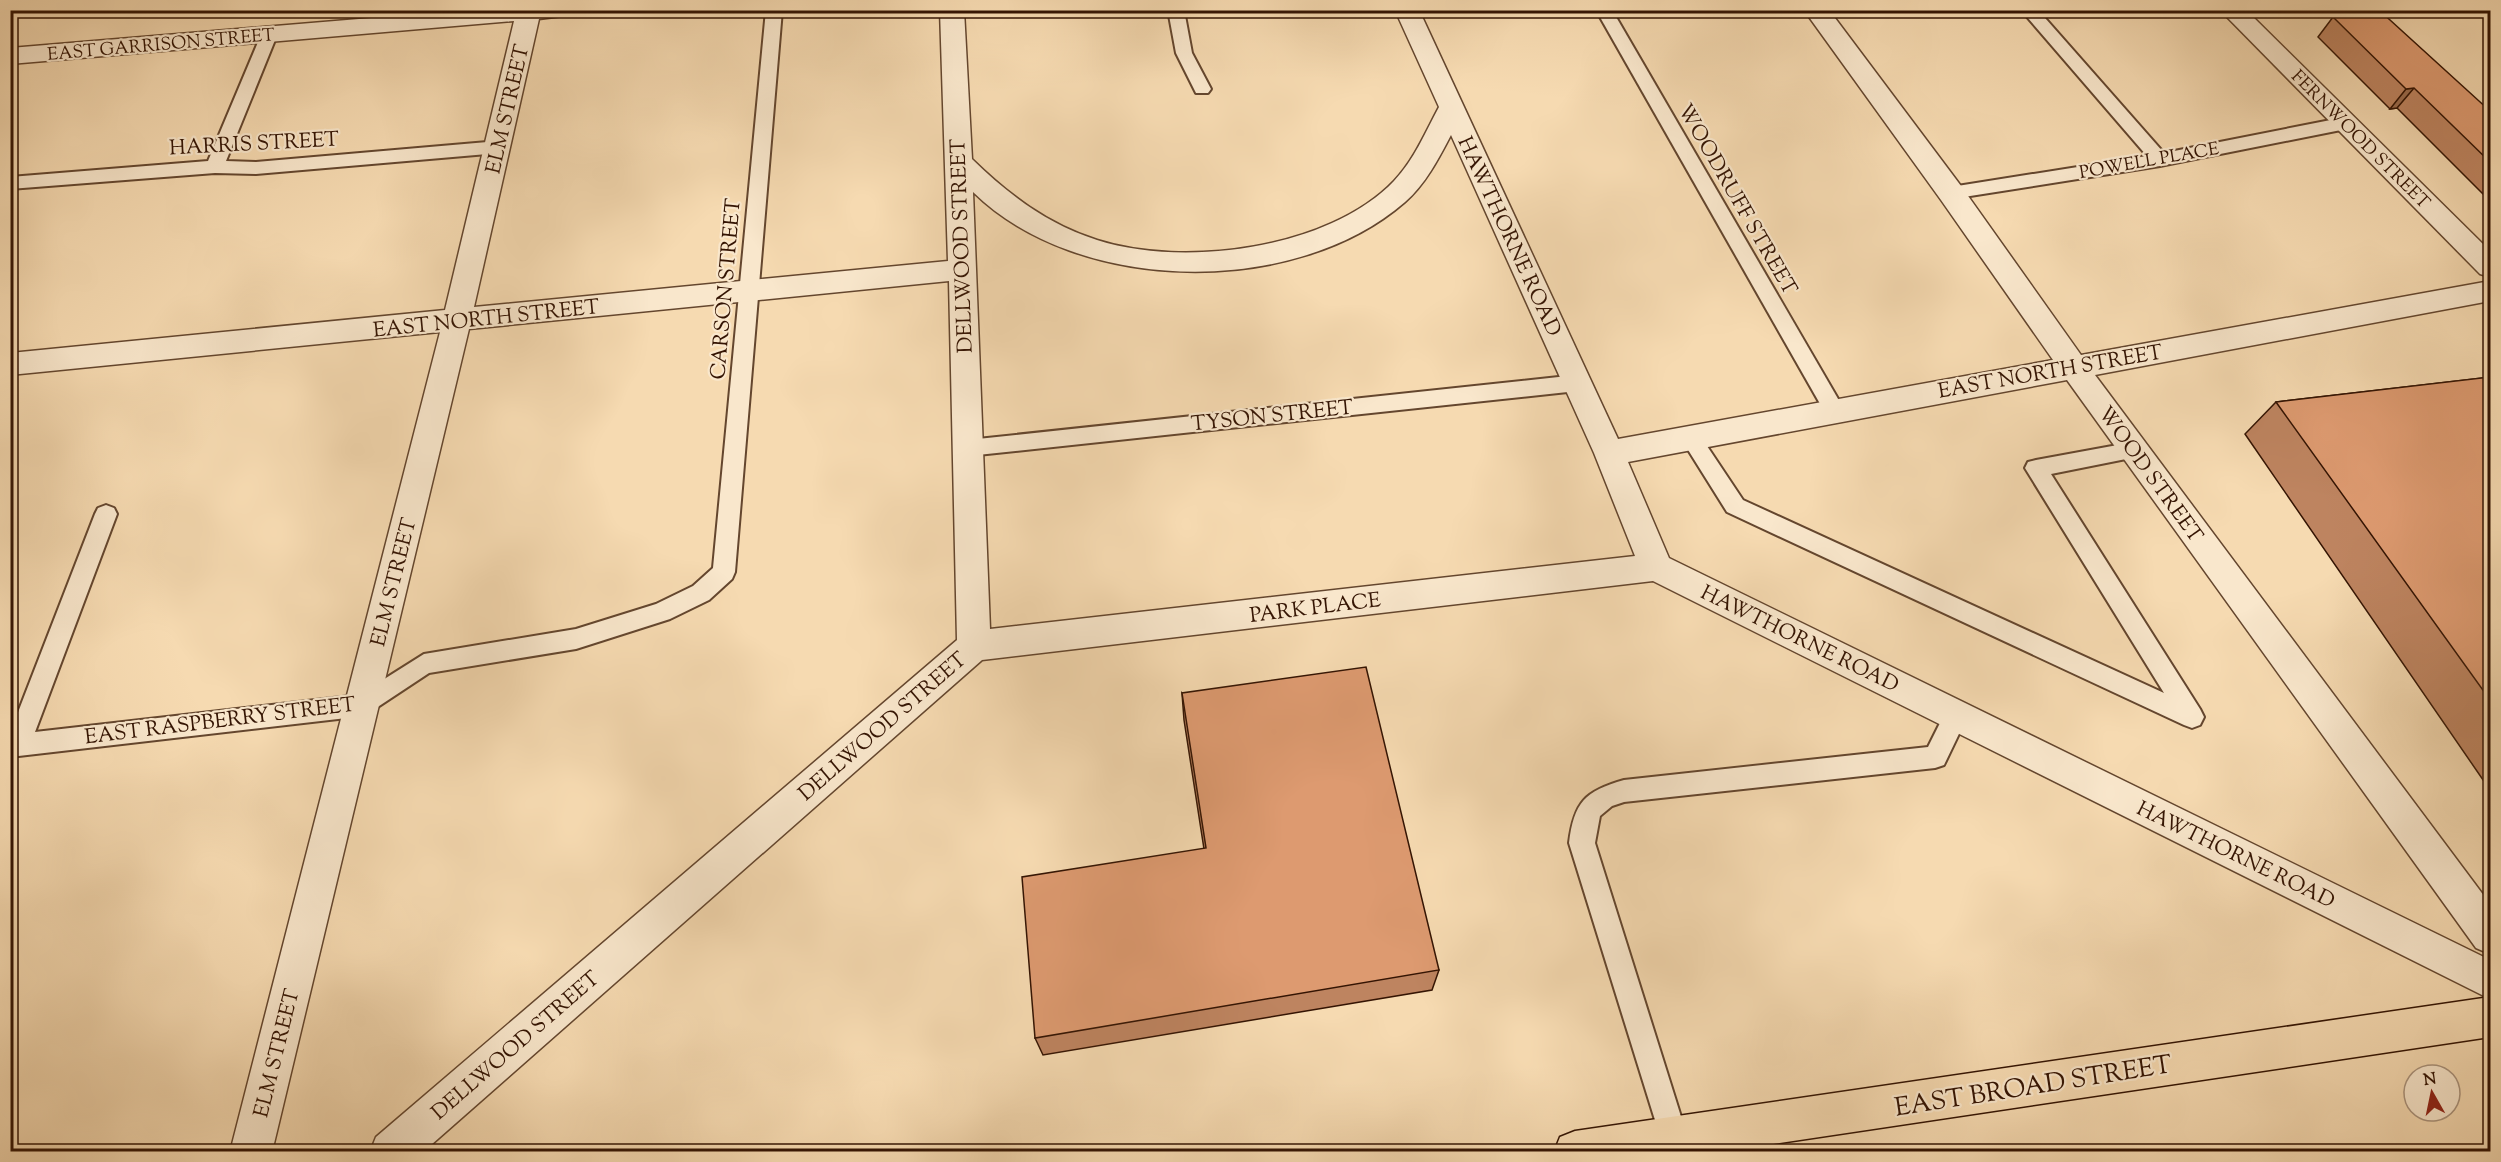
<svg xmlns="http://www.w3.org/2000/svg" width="2501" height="1162" viewBox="0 0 2501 1162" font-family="'Sorts Mill Goudy',serif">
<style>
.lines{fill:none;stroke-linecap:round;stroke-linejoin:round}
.service-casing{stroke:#64462e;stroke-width:4}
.minor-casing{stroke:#64462e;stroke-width:3}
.primary-casing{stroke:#341403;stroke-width:3}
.service{fill:#f9e7cc;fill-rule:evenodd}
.minor{fill:#f9e7cc;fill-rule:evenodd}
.primary{fill:#f6dab1;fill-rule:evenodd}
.wall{fill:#be8460;stroke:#341403;stroke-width:1.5}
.shaded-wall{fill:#9b6c4e;stroke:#341403;stroke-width:1.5}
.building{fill:#dd9a70;stroke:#341403;stroke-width:1.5}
.labels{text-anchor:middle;stroke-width:4.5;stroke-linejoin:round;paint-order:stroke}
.far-street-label{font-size:18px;fill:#341403;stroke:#f9e7cc}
.street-label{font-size:21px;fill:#341403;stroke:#f9e7cc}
.near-street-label{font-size:26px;fill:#341403;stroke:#f9e7cc}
</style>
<rect width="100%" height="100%" fill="#f6dab1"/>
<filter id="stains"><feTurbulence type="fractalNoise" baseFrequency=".00333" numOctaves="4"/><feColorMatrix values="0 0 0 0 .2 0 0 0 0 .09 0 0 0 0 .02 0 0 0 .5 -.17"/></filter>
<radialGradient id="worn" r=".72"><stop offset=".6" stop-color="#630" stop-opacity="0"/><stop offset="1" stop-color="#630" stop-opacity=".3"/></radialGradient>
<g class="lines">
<defs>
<g id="service">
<polygon points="766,10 782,10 735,572 732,579 709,600 670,619 576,649 429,673 364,716 10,757 10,733 95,514 98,508 106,505 114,508 117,514 35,732 359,695 424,654 576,629 656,604 693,586 713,568"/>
<polygon points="1168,10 1184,10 1192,53 1211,89 1208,93 1196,93 1176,53"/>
<polygon points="1596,10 1612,10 1841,404 1844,410 1841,416 1834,418 1827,416"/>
<polygon points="2021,10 2038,10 2164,153 2346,117 2355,123 2346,129 2160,166 1951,199 1945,197 1942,193 1945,189 1951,187 2147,156"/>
<polygon points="269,30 277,35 226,161 256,162 499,141 508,147 499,153 256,174 215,173 10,189 10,177 208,161 261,35"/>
<polygon points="1577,375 1584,378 1587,383 1584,388 1577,391 968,456 961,454 957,448 961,442 968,440"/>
<polygon points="1690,429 1697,431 1743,500 2164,693 2025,468 2028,462 2036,460 2134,442 2141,444 2145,450 2141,456 2051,474 2200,709 2204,717 2200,725 2192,728 2184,725 1727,512 1680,437 1683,431"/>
<path d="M 1956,704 L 1964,707 L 1968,715 L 1944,765 L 1935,768 L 1624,802 L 1612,806 L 1600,816 L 1595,843 L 1688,1139 L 1684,1149 L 1678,1152 L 1664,1149 L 1569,843 C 1574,802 1585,791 1624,780 L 1928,747 L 1948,707 Z"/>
</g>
<g id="minor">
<path d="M 467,10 L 574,10 L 571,15 L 539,19 L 474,307 L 948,261 L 940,10 L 964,10 L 972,159 C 1009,195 1047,224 1097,240 C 1184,268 1329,249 1394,181 C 1414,160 1425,133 1439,107 L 1395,10 L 1419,10 L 1618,439 L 2053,360 L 1941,200 L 1804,10 L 1829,10 L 1961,186 L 2081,355 L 2490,281 L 2490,301 L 2095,375 L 2490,904 L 2490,954 L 2476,948 L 2067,380 L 1628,462 L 1669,558 L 2490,960 L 2490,999 L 1653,581 L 982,660 L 423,1152 L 370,1152 L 376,1137 L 957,640 L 949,281 L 469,329 L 272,1152 L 230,1152 L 440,332 L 10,375 L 10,353 L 445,310 L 514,21 L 10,64 L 10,48 ZM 1451,135 L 1594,453 L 1635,556 L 990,629 L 973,192 C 1078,295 1295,298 1405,202 C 1425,185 1439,158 1451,135 Z"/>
<polygon points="2220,10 2246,10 2490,251 2490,277 2480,274"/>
</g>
<polygon id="primary" points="2490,997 2490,1037 1719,1152 1554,1152 1560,1137 1575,1131"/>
</defs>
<use href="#service" class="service-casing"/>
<use href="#minor" class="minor-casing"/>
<use href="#primary" class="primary-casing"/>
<use href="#service" class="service"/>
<use href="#minor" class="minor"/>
<use href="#primary" class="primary"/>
</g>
<g class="wall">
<polygon points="2333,17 2490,111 2490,201 2397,108 2390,109 2318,37"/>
<polygon points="2490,377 2490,790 2245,434 2276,402"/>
<polygon points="1182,693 1439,970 1432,990 1043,1055 1035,1038 1204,849 1184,720"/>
</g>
<polygon class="shaded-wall" points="2414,88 2397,108 2390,109 2406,89"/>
<g class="building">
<polygon points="2366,10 2379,10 2490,111 2490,162 2414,88 2406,89 2333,17"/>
<polygon points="2490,377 2490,700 2276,402"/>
<polygon points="1366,667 1439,970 1035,1038 1022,877 1206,848 1182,693"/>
</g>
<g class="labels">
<g class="far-street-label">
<text transform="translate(161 44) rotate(-5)" y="6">EAST GARRISON STREET</text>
<text transform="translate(2361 139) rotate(45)" y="6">FERNWOOD STREET</text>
<text transform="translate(2149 160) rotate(-10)" y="6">POWELL PLACE</text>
</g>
<g class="street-label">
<text transform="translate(507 109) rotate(-77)" y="7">ELM STREET</text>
<text transform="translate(254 143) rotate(-3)" y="7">HARRIS STREET</text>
<text transform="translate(1738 199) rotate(60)" y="7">WOODRUFF STREET</text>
<text transform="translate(1510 236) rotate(65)" y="7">HAWTHORNE ROAD</text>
<text transform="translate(961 246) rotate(-92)" y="7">DELLWOOD STREET</text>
<text transform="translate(725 289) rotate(-85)" y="7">CARSON STREET</text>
<text transform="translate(486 318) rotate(-6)" y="7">EAST NORTH STREET</text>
<text transform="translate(2050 371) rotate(-10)" y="7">EAST NORTH STREET</text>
<text transform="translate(1272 415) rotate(-6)" y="7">TYSON STREET</text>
<text transform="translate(2151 474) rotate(54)" y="7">WOOD STREET</text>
<text transform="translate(393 582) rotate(-76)" y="7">ELM STREET</text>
<text transform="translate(1315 607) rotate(-7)" y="7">PARK PLACE</text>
<text transform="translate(1800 638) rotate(26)" y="7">HAWTHORNE ROAD</text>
<text transform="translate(220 720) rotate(-7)" y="7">EAST RASPBERRY STREET</text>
<text transform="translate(882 726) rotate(-41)" y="7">DELLWOOD STREET</text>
<text transform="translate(2236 854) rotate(26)" y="7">HAWTHORNE ROAD</text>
<text transform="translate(515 1045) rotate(-41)" y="7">DELLWOOD STREET</text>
<text transform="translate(276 1053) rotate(-76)" y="7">ELM STREET</text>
</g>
<g class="near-street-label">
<text transform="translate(2033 1085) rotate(-9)" y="9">EAST BROAD STREET</text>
</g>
</g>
<rect width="2501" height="1162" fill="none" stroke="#f6dab1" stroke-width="36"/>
<rect x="12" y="12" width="2477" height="1138" fill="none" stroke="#341403" stroke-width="3"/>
<rect x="18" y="18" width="2465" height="1126" fill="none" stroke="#341403" stroke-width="1.5"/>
<g transform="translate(2432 1093) rotate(351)"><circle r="28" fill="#f9e7cc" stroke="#aa937c" stroke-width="1.5"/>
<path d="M0-4.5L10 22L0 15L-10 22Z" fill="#8f2418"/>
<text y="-9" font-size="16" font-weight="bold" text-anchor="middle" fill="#341403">N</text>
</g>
<rect width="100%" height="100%" filter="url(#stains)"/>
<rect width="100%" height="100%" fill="url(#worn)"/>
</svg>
